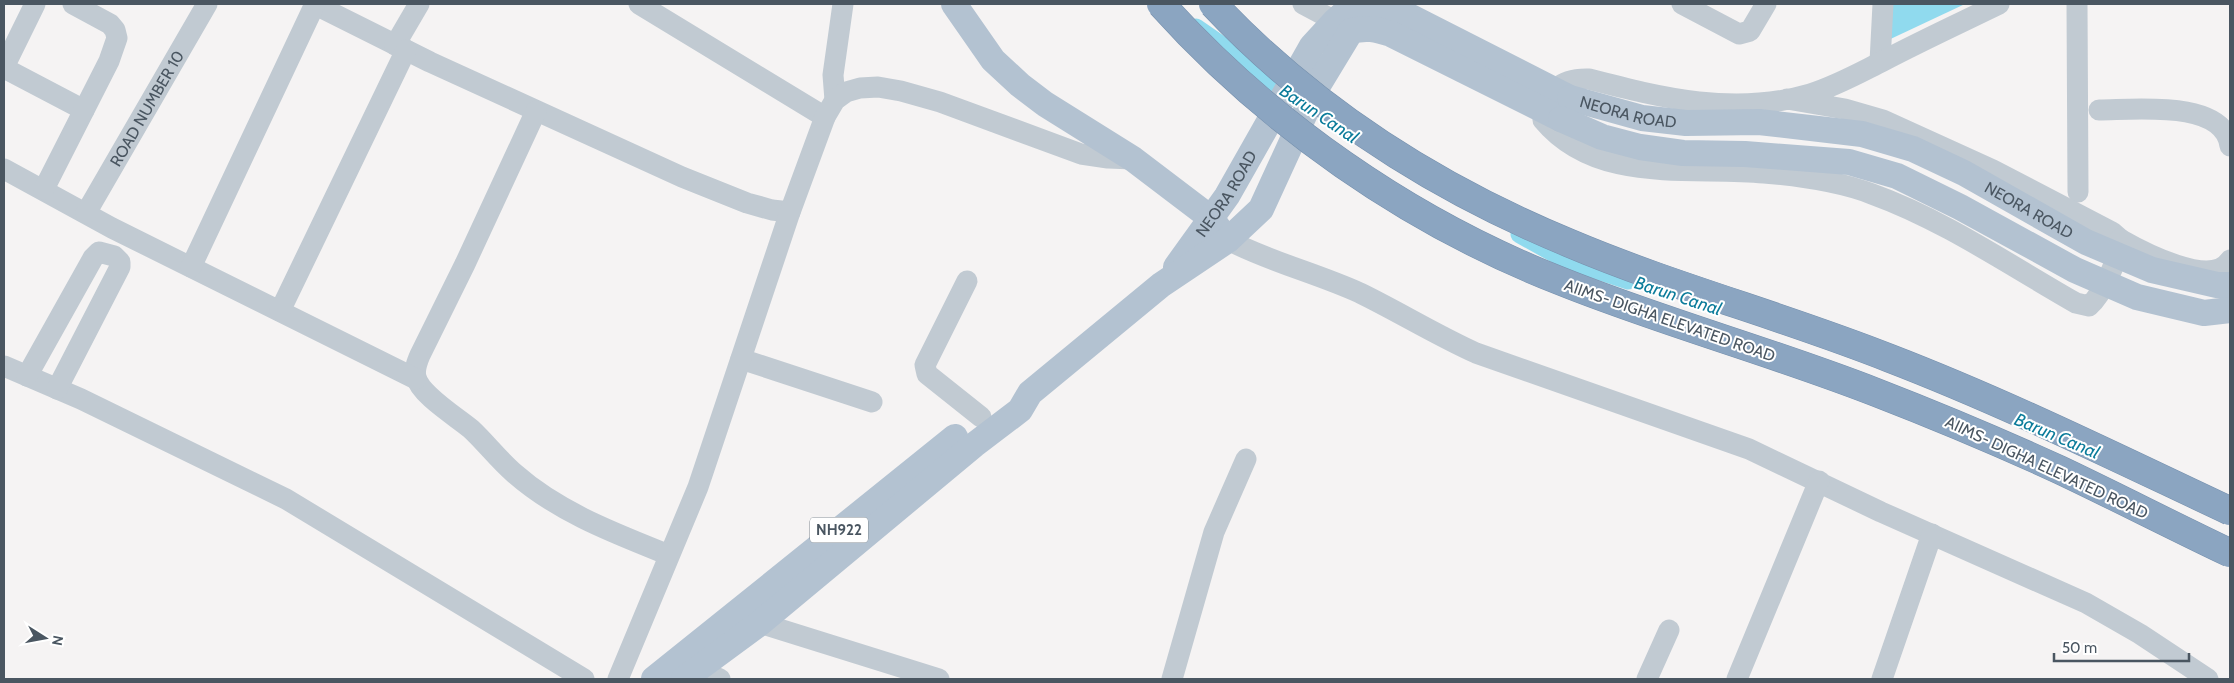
<svg xmlns="http://www.w3.org/2000/svg" width="2234" height="683" viewBox="0 0 2234 683" font-family="Cabin,sans-serif">
<style>
.water{fill:#90daee}
.lines{fill:none;stroke-linecap:round;stroke-linejoin:round}
.canal{stroke:#90daee;stroke-width:19}
.minor{stroke:#c1cad2;stroke-width:21}
.major{stroke:#b3c2d1;stroke-width:26}
.highway-bridge-casing{stroke:#7690ad;stroke-width:29;stroke-linecap:butt}
.major-bridge{stroke:#b3c2d1;stroke-width:26}
.highway-bridge{stroke:#8ba5c1;stroke-width:28}
.labels{text-anchor:middle;stroke-width:4;stroke-linejoin:round;paint-order:stroke}
.shield{fill:#fff;stroke:#808990;stroke-width:1}
.shield-label{font-size:15px;font-weight:bold;fill:#4a5661}
.street-label{font-size:16px;fill:#4a5661;stroke:#fff}
.water-label{font-size:18px;font-style:italic;fill:#0c7c9b;stroke:#fff}
</style>
<rect width="100%" height="100%" fill="#f5f3f3"/>
<polygon class="water" points="1886,4 1965,4 1882,43"/>
<g class="lines">
<g class="canal">
<polyline points="1196,28 1296,97"/>
<polyline points="1520,234 1567,260 1628,280"/>
</g>
<g class="minor">
<polyline points="314,4 430,62 682,177 747,203 772,210 790,212"/>
<polyline points="639,4 825,117"/>
<polyline points="1303,4 1335,21"/>
<polyline points="1682,4 1739,34 1750,31 1766,4"/>
<polyline points="2077,4 2078,192"/>
<polyline points="395,45 419,4"/>
<polyline points="1880,62 1883,4"/>
<polyline points="4,67 35,4"/>
<polyline points="4,68 84,110"/>
<path d="M 1787,99 L 1845,109 L 1883,120 L 1993,170 L 2112,232 L 2120,239 C 2120,257 2102,295 2089,306 L 2076,303 C 2009,265 1944,220 1872,194 C 1838,181 1800,176 1764,173 C 1690,166 1597,185 1543,120 C 1547,91 1560,78 1589,79 C 1662,98 1735,116 1810,94 C 1836,86 1859,73 1883,61 C 1921,41 1960,23 1999,4"/>
<polyline points="835,100 833,75 843,4"/>
<path d="M 2099,110 C 2133,110 2224,99 2230,146"/>
<path d="M 536,111 L 465,264 L 420,355 C 417,362 414,369 416,377 C 420,395 457,417 471,429 C 486,443 498,459 514,473 C 558,512 614,533 669,555"/>
<polyline points="4,169 112,228 416,379"/>
<polyline points="44,189 109,61 117,38 115,30 110,24 73,4"/>
<path id="s1" d="M 86,213 L 207,4"/>
<path d="M 2120,239 C 2141,251 2212,289 2230,260"/>
<path d="M 1228,240 C 1270,262 1316,273 1360,293 C 1399,312 1436,335 1476,353 L 1749,449 L 1881,512 L 2086,603 L 2140,634 L 2208,679"/>
<polyline points="191,267 315,4"/>
<polyline points="967,281 925,365 927,374 981,417"/>
<polyline points="280,311 406,50"/>
<polyline points="741,359 872,402"/>
<polyline points="4,366 81,399 286,499 584,679"/>
<polyline points="27,376 93,258 99,252 114,256 120,262 120,267 57,389"/>
<polyline points="760,623 939,679"/>
<polyline points="698,669 720,679"/>
<polyline points="618,679 698,487 790,212 825,117 835,100 846,92 860,88 878,87 901,91 940,102 1081,154 1108,158 1133,159"/>
<polyline points="1172,679 1214,532 1246,459"/>
<polyline points="1647,679 1669,630"/>
<polyline points="1737,679 1819,481"/>
<polyline points="1882,679 1932,534"/>
</g>
<g class="major">
<polyline points="954,4 993,60 1020,85 1045,104 1133,159 1212,219 1222,233"/>
<path id="s2" d="M 1176,267 L 1227,196 L 1312,46 L 1335,21 L 1343,14 L 1376,8 L 1390,10 L 1409,16 L 1570,98"/>
<polyline points="654,679 955,437"/>
<path d="M 684,679 L 760,623 L 974,445 L 1020,410 L 1030,393 L 1161,285 L 1228,240 L 1261,209 L 1317,87 L 1351,31 C 1366,27 1376,29 1391,34 L 1561,119"/>
</g>
<defs>
<g id="highway-bridge">
<path d="M 1161,4 C 1268,123 1408,221 1558,280 C 1662,322 1770,351 1875,392 C 1937,416 1999,442 2060,470 C 2117,497 2173,526 2230,553"/>
<path d="M 1213,4 C 1312,109 1436,188 1569,243 C 1673,287 1783,316 1889,358 C 2006,403 2117,458 2230,511"/>
</g>
</defs>
<use href="#highway-bridge" class="highway-bridge-casing"/>
<g class="major-bridge">
<path id="s3" d="M 1570,98 L 1642,118 L 1686,123 L 1759,122 L 1862,134 L 1913,149 L 1964,173 L 2086,242 L 2152,270 L 2217,285 L 2230,285"/>
<polyline points="1561,119 1602,137 1640,147 1683,153 1745,154 1849,162 1897,176 1960,207 2075,270 2137,297 2204,313 2230,310"/>
</g>
<use href="#highway-bridge" class="highway-bridge"/>
</g>
<g class="labels">
<rect class="shield" x="810" y="517.5" width="58" height="25" rx="4"/>
<g class="shield-label">
<text x="839" y="535">NH922</text>
</g>
<g class="street-label">
<text dy="6" stroke="none"><textPath href="#s1" startOffset="121">ROAD NUMBER 10</textPath></text>
<text dy="6" stroke="none"><textPath href="#s3" startOffset="60">NEORA ROAD</textPath></text>
<text dy="6" stroke="none"><textPath href="#s2" startOffset="89">NEORA ROAD</textPath></text>
<text dy="6" stroke="none"><textPath href="#s3" startOffset="480">NEORA ROAD</textPath></text>
<text transform="translate(1670 320) rotate(19)" y="6">AIIMS- DIGHA ELEVATED ROAD</text>
<text transform="translate(2047 467) rotate(25)" y="6">AIIMS- DIGHA ELEVATED ROAD</text>
</g>
<g class="water-label">
<text transform="translate(1319 114) rotate(34)" y="6">Barun Canal</text>
<text transform="translate(1678 296) rotate(18)" y="6">Barun Canal</text>
<text transform="translate(2057 436) rotate(23)" y="6">Barun Canal</text>
</g>
</g>
<rect width="2234" height="683" fill="none" stroke="#4a5661" stroke-width="10"/>
<g transform="translate(45 638) rotate(101)" stroke="#ffffff" stroke-width="4" paint-order="stroke">
<path d="M0-4L9 19L0 12L-9 19Z" fill="#4a5661"/>
<text y="-8" font-size="14" font-weight="bold" text-anchor="middle" fill="#4a5661">N</text>
</g>
<path d="M2054 653v8h135v-8" fill="none" stroke="#4a5661" stroke-width="2.5"/>
<text x="2062" y="653" font-size="15" fill="#4a5661" stroke="#ffffff" stroke-width="4" paint-order="stroke">50 m</text>
</svg>
